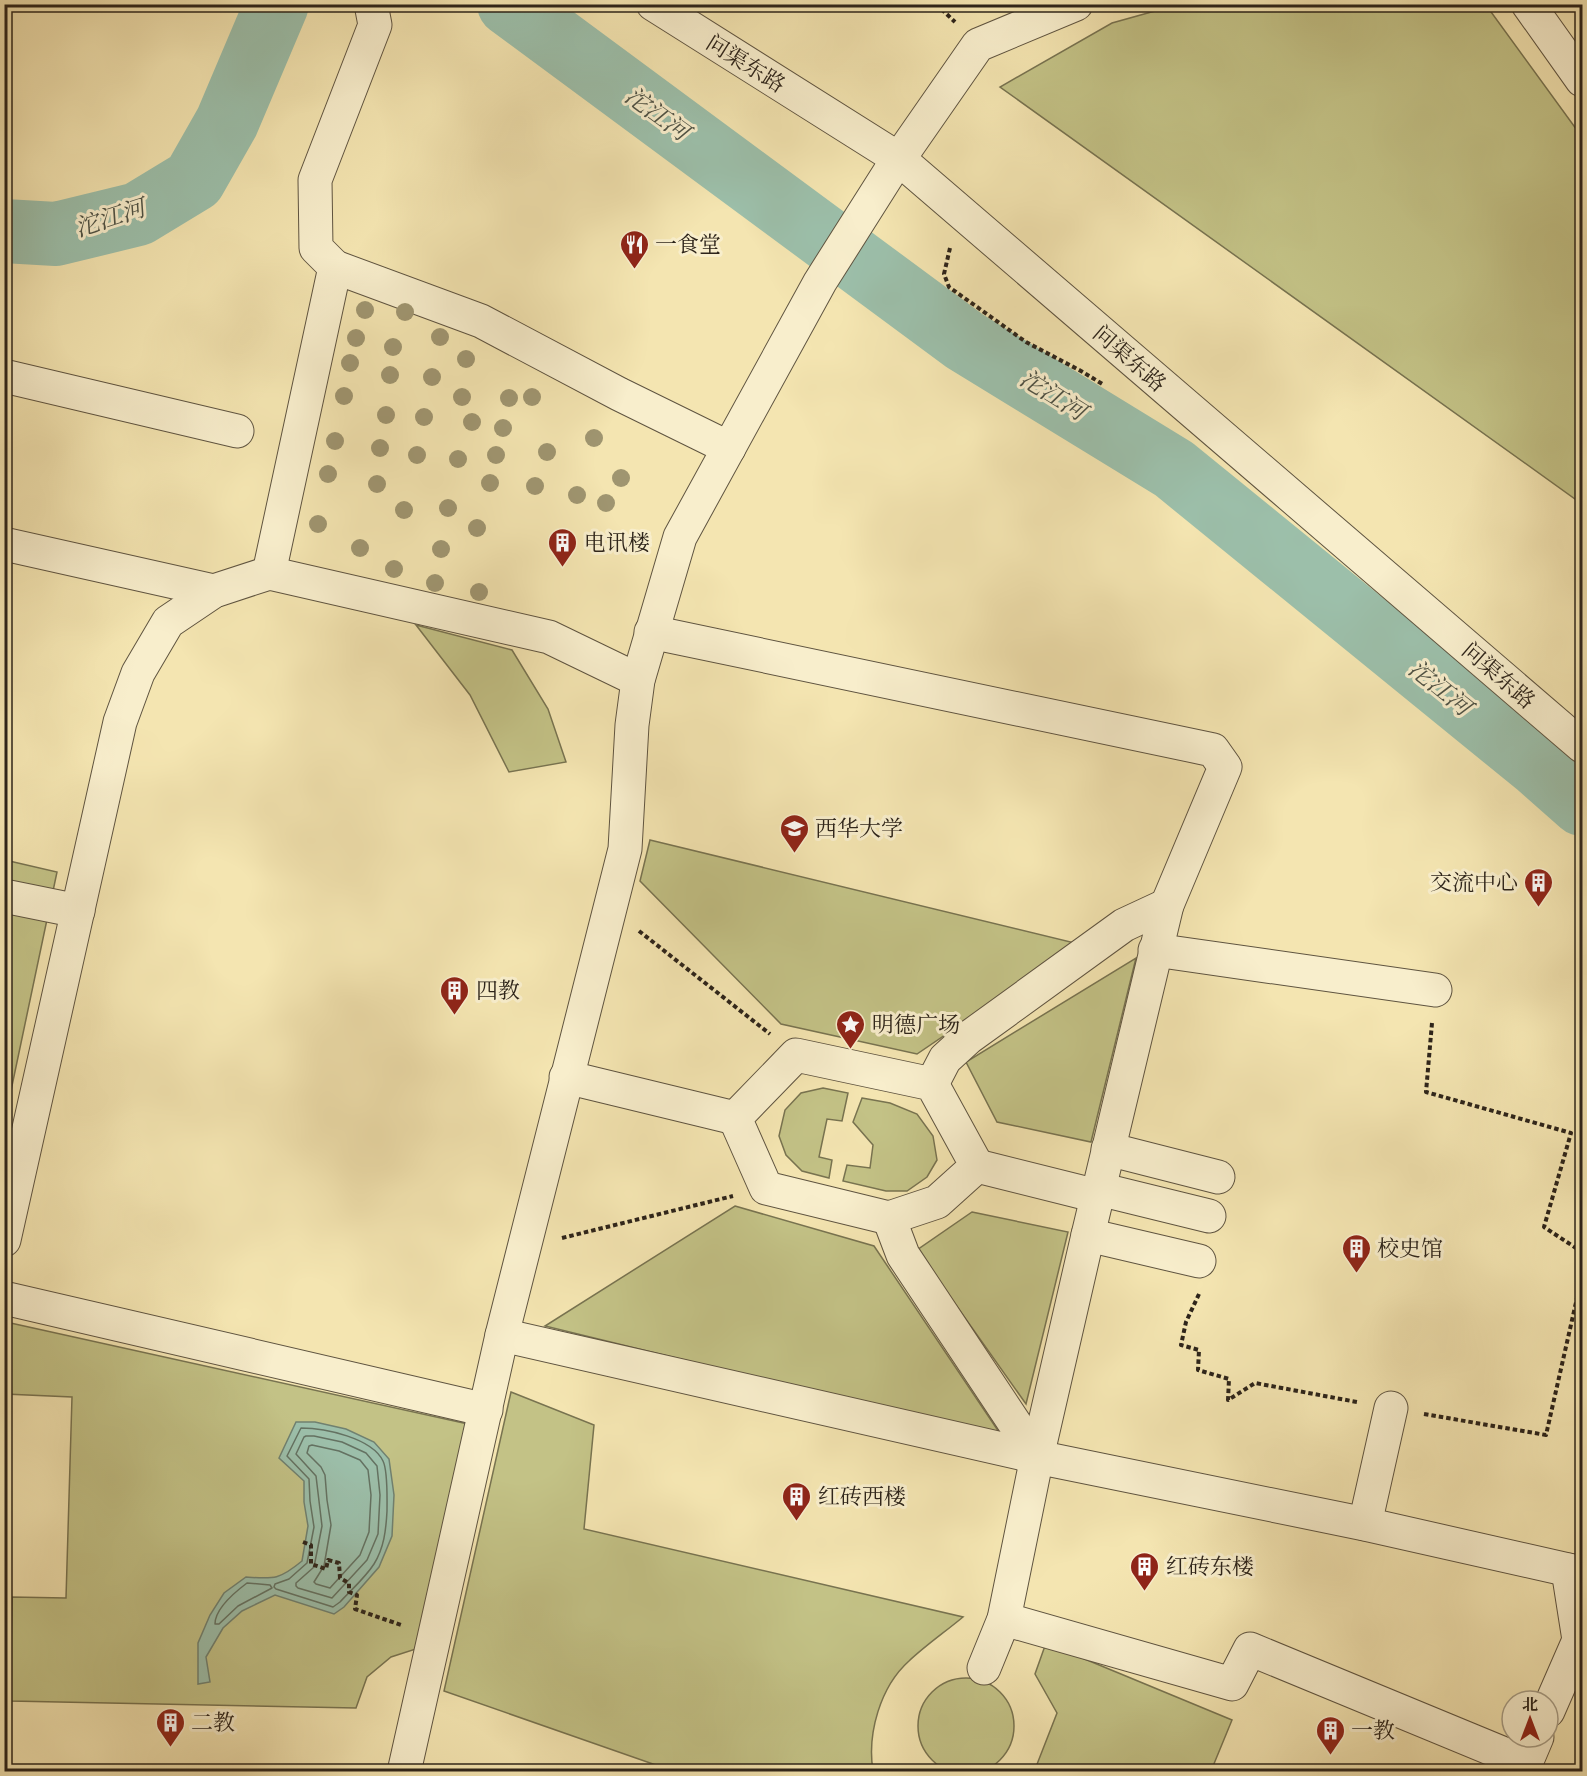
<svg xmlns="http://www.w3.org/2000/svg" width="1587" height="1776" viewBox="0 0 1587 1776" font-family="'IM FELL French Canon','Noto Serif SC',serif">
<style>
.green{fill:#c3c286;stroke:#787350;stroke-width:1.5}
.water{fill:#9cbfaa;stroke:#708170;stroke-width:1.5}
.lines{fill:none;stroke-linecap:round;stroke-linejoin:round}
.shore{stroke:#647262;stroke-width:1.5}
.river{stroke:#9cbfaa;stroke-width:64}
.minor-casing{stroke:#5f5440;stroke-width:35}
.path{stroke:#2d241a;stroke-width:4;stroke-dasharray:4.5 3;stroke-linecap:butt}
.minor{stroke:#f8eecc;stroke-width:33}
.tree{fill:#9f9570}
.labels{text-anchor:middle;stroke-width:6;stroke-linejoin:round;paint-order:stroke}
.street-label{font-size:22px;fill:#2d241a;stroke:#f8eecc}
.poi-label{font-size:22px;fill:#2d241a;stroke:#f8eecc;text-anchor:start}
.water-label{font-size:24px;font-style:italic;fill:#4e5245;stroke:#f8eecc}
</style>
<rect width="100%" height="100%" fill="#f4e5b1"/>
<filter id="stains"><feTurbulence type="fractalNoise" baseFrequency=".00333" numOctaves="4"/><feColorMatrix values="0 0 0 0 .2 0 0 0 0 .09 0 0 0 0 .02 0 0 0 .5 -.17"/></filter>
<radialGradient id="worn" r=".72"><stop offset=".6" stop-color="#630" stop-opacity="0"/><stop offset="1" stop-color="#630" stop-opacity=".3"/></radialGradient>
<g class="green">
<polygon points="1180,4 1486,5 1582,137 1582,504 1000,87 1112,23"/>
<polygon points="416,625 512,650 548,709 566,762 509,772 470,695"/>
<polygon points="650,840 1079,944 917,1054 781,1024 640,881"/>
<polygon points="5,860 57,872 5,1119"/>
<polygon points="1136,958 1091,1142 997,1122 966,1062"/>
<polygon points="823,1088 848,1093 842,1121 827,1119 819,1157 832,1160 829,1178 802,1171 786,1155 779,1136 785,1110 801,1093"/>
<polygon points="862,1098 890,1103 917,1114 933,1136 937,1160 927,1177 907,1191 886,1191 843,1181 847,1165 870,1168 873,1145 853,1122"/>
<polygon points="735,1206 874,1246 1003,1438 545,1326"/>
<polygon points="972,1212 1068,1232 1026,1404 917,1250"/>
<polygon points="6,1322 468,1424 419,1648 391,1657 367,1677 356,1708 10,1701 12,1597 66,1598 72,1397 5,1394"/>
<path d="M 511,1392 L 594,1425 L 584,1529 L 963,1617 C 945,1632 926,1645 909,1661 C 880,1687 867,1734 873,1771 L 673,1771 L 444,1691 Z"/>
<polygon points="1046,1643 1232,1720 1211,1771 1034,1772 1057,1713 1035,1674"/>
<circle cx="966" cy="1726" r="48"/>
</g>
<path class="water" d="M 296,1422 L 315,1422 L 346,1429 L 374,1442 L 389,1459 L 394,1495 L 392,1536 L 379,1567 L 344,1607 L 334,1614 L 275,1595 L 242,1611 L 223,1628 L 206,1657 L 210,1682 L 198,1684 L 198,1643 L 210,1615 L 224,1593 L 246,1577 C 274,1579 279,1580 302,1561 L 308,1526 L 304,1502 L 304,1481 L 279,1458 Z"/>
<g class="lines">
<g class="shore">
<path d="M 301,1428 C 325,1428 372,1438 383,1461 C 388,1471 387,1500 387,1511 C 386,1530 384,1548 374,1564 C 365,1578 351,1590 340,1602 L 333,1607 L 276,1589 L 274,1587 L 275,1584 L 289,1579 L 307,1563 L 314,1527 L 310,1501 L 309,1479 L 287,1456 Z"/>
<polygon points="306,1436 314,1436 342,1442 366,1453 377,1466 380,1495 378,1534 367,1560 332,1598 298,1588 296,1586 296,1583 314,1567 322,1526 316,1476 296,1454 304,1437"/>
<polygon points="312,1445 339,1451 360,1460 368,1470 371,1495 369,1532 360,1555 330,1588 316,1584 314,1582 324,1566 331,1525 327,1500 325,1475 321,1467 307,1453 309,1446"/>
<path d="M 247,1583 L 270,1585 L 272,1588 L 238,1606 L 219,1624 L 215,1624 C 215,1608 235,1592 247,1583 Z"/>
</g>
<g class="river">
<polyline points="509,4 965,341 1174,469 1539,766 1582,804"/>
<polyline points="4,231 56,234 138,214 194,180 227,122 277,4"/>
</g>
<defs>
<g id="minor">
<polyline points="653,4 899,159 1582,746"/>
<polyline points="1528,4 1582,80"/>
<polyline points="335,267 481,321 619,394 729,448"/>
<polyline points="4,376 237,431"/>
<polyline points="4,544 214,591"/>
<polyline points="269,573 335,267 316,248 315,180 375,25 371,4"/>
<polyline points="651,632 1213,750 1225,767 1167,905 1088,1235 1037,1457 1004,1619 984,1668"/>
<polyline points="4,896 78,911"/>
<polyline points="1155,950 1435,990"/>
<polygon points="796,1055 932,1084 977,1166 937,1202 889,1218 766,1188 735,1118"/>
<polyline points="566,1077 735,1118"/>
<polyline points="932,1084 945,1059 968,1038 1124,925 1167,905"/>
<polyline points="1108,1149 1218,1177"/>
<polyline points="977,1166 1097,1196"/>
<polyline points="1099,1189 1209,1216"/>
<polyline points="889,1218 903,1255 1037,1457"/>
<polyline points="1088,1235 1199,1261"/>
<polyline points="4,1240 120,722 138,673 168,622 214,591 269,573 549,637 638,680"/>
<polyline points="4,1298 486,1410"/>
<polyline points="502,1335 1037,1457 1365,1524 1582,1573"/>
<polyline points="1365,1524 1391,1408"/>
<polyline points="1004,1619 1232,1684 1250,1649 1526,1763 1537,1737"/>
<polyline points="1548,1711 1579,1640 1568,1570"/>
<polyline points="404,1772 502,1335 625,849 632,725 638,680 680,537 820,282 889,173 978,45 1076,4"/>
</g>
</defs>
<use href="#minor" class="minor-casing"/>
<g class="path">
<polyline points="936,4 955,22"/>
<polyline points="950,248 944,274 949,287 1026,342 1081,371 1104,385"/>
<polyline points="639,931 770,1034"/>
<polyline points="1432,1023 1426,1092 1571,1133 1544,1227 1582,1252"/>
<polyline points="562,1238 733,1196"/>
<polyline points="1199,1294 1186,1322 1181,1345 1199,1350 1198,1370 1229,1379 1228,1400 1255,1383 1357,1402"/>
<polyline points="1424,1414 1546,1435 1582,1276"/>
<polyline points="303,1542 311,1545 311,1564 326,1569 328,1560 339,1563 340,1578 349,1583 349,1592 357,1595 355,1609 401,1625"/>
</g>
<use href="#minor" class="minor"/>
</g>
<g class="tree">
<circle cx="365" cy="310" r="9"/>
<circle cx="405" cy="312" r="9"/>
<circle cx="440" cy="337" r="9"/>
<circle cx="356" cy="338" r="9"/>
<circle cx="393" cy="347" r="9"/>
<circle cx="466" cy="359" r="9"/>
<circle cx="350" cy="363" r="9"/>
<circle cx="390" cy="375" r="9"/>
<circle cx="432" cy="377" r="9"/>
<circle cx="344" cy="396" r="9"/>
<circle cx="462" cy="397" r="9"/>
<circle cx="532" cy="397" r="9"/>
<circle cx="509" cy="398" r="9"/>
<circle cx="386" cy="415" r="9"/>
<circle cx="424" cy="417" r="9"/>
<circle cx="472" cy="422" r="9"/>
<circle cx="503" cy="428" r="9"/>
<circle cx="594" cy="438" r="9"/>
<circle cx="335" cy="441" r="9"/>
<circle cx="380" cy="448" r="9"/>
<circle cx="547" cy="452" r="9"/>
<circle cx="417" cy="455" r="9"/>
<circle cx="496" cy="455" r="9"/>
<circle cx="458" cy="459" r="9"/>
<circle cx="328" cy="474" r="9"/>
<circle cx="621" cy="478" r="9"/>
<circle cx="490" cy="483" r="9"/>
<circle cx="377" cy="484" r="9"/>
<circle cx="535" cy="486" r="9"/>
<circle cx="577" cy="495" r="9"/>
<circle cx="606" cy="503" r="9"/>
<circle cx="448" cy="508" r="9"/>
<circle cx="404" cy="510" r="9"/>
<circle cx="318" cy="524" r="9"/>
<circle cx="477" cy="528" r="9"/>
<circle cx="360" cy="548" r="9"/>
<circle cx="441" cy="549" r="9"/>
<circle cx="394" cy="569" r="9"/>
<circle cx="435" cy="583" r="9"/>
<circle cx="479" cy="592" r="9"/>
</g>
<defs>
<symbol id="restaurant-pin" viewBox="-11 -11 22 30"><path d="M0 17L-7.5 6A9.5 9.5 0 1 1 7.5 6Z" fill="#8f2418" stroke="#f8eecc"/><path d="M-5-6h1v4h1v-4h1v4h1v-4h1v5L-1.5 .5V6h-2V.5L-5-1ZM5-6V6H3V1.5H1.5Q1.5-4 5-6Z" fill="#fff"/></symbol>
<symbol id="building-pin" viewBox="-11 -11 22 30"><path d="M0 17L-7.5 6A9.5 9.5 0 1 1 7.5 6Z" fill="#8f2418" stroke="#f8eecc"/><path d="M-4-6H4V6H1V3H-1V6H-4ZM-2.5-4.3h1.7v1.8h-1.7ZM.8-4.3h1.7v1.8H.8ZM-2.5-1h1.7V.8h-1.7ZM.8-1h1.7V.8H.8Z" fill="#fff"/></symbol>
<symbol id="university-pin" viewBox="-11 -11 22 30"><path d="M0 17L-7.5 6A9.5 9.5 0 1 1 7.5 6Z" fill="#8f2418" stroke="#f8eecc"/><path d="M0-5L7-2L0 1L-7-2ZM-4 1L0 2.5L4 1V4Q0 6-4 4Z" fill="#fff"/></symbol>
<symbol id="sight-pin" viewBox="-11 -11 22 30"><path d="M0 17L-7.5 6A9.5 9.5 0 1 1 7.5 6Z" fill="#8f2418" stroke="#f8eecc"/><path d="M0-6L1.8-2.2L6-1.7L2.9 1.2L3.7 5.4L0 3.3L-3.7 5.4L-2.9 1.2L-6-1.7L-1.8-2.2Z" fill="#fff"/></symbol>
</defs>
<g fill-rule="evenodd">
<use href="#restaurant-pin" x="618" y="228" width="33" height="45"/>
<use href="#building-pin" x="546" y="526" width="33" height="45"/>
<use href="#university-pin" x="778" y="812" width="33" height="45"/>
<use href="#building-pin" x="1522" y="866" width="33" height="45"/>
<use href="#building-pin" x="438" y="974" width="33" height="45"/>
<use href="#sight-pin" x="834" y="1008" width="33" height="45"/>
<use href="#building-pin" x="1340" y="1232" width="33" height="45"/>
<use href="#building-pin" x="780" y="1480" width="33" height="45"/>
<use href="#building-pin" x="1128" y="1550" width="33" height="45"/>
<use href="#building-pin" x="154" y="1706" width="33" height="45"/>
<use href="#building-pin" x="1314" y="1714" width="33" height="45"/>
</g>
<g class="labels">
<g class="street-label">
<text transform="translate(746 63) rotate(32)" y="8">问渠东路</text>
<text transform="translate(1130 358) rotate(41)" y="8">问渠东路</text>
<text transform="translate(1499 675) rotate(41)" y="8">问渠东路</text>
</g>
<g class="poi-label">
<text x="655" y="252">一食堂</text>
<text x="584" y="550">电讯楼</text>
<text x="815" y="836">西华大学</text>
<text x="1518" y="890" text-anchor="end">交流中心</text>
<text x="476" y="998">四教</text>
<text x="872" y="1032">明德广场</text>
<text x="1377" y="1256">校史馆</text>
<text x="818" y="1504">红砖西楼</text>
<text x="1166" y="1574">红砖东楼</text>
<text x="191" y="1730">二教</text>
<text x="1351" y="1738">一教</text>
</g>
<g class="water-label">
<text transform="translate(657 114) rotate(36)" y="8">沱江河</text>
<text transform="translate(110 218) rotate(-18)" y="8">沱江河</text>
<text transform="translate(1053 395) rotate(32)" y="8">沱江河</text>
<text transform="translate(1440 688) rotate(39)" y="8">沱江河</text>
</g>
</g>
<rect width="1587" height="1776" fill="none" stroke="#f4e5b1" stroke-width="24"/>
<rect x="6" y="6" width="1575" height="1764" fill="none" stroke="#2d241a" stroke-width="3"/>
<rect x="12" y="12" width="1563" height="1752" fill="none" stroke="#2d241a" stroke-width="1.5"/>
<g transform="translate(1530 1719)"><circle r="28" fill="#f8eecc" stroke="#a79d85" stroke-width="1.5"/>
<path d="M0-4.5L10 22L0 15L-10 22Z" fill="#8f2418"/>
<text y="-9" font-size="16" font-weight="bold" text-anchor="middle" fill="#2d241a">北</text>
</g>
<rect width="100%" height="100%" filter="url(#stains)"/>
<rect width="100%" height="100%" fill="url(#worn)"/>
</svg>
